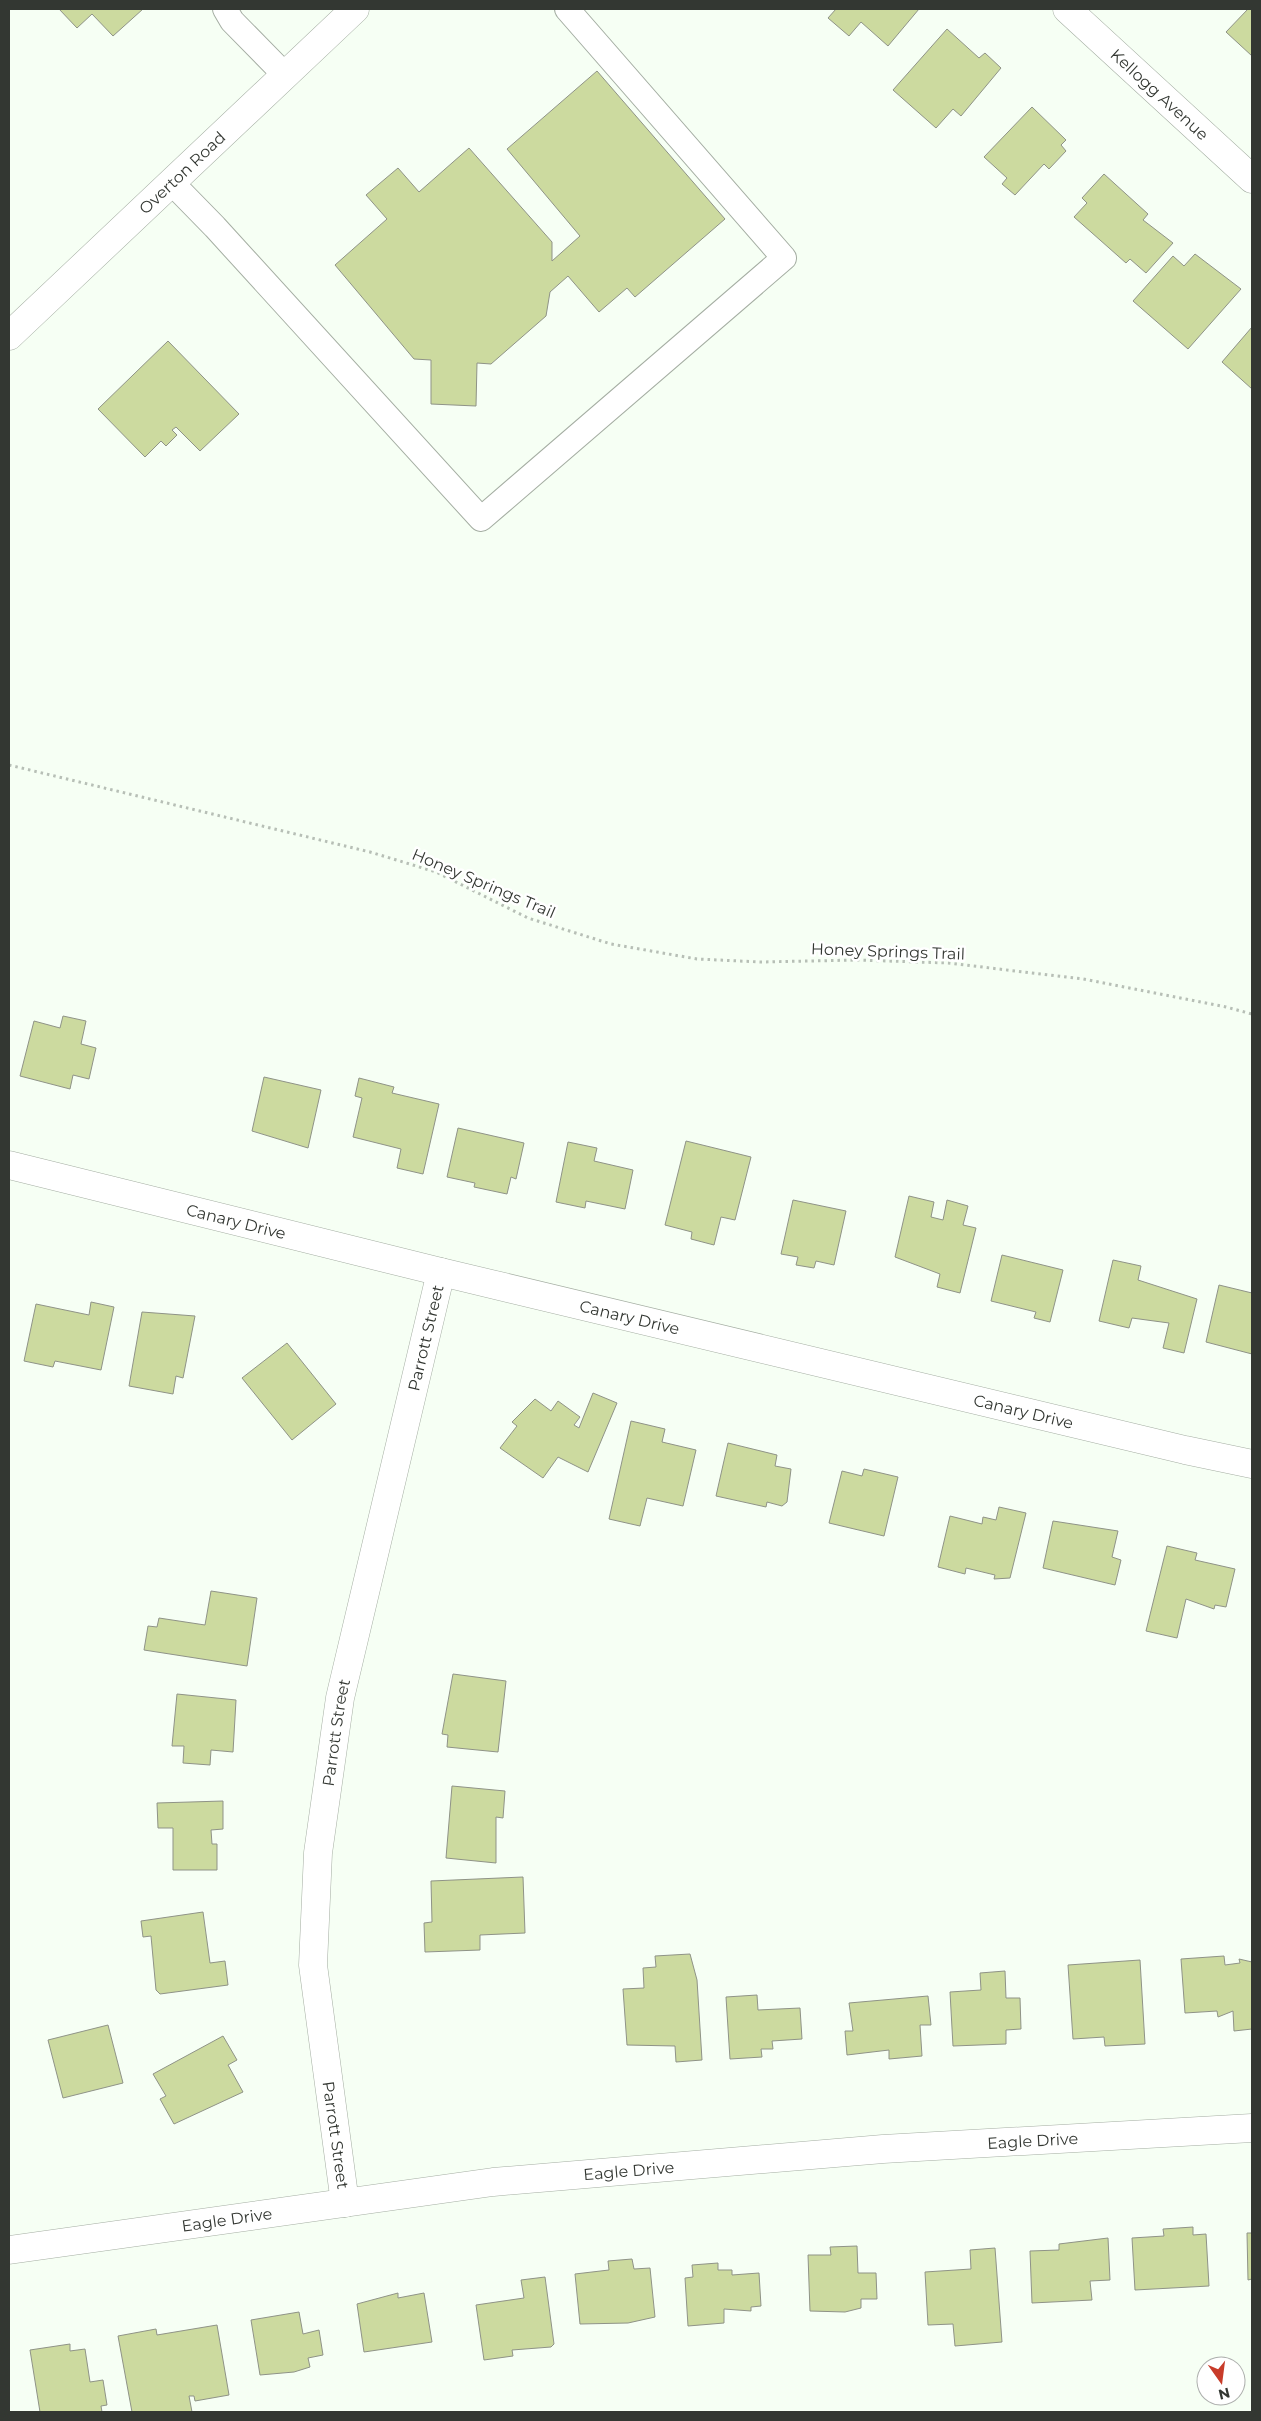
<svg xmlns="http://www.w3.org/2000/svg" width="1261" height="2421" viewBox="0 0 1261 2421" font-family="Montserrat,sans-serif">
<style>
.building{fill:#ccda9f;stroke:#8f9387}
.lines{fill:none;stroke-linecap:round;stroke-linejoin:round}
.service-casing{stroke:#a5aea3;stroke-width:26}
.minor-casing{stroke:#a5aea3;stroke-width:29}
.tertiary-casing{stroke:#a5aea3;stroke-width:29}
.path{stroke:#b7bfb6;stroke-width:3;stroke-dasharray:2.5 4;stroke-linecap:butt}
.service{stroke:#fff;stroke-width:24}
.minor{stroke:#fff;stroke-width:28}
.tertiary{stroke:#fff;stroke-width:28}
.labels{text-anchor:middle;stroke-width:5;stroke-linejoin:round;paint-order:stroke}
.street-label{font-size:16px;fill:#333732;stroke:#fff}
</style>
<rect width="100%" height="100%" fill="#f6fff4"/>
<g class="building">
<polygon points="59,9 143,9 113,36 92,14 77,28"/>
<polygon points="836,9 919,9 888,46 861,22 849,36 828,18"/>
<polygon points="1248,9 1252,9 1252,56 1226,32"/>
<polygon points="947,29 979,58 985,53 1001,68 961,116 953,109 936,128 893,90"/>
<polygon points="597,71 725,219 635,297 627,288 599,312 568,276 550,292 546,316 491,364 477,363 476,406 431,404 431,360 414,359 335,265 387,219 366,195 398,168 419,192 469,148 552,242 552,261 580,236 507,149"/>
<polygon points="1032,107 1066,140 1061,145 1066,151 1049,169 1044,164 1015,195 1002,184 1007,178 984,157"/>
<polygon points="1104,174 1148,214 1143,220 1173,243 1146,273 1130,259 1126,263 1074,217 1087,203 1082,198"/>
<polygon points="1195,254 1241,289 1188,349 1133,301 1173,256 1184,266"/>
<polygon points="1252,327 1252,389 1222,362"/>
<polygon points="168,341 239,414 200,451 176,427 172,430 177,435 166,446 161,441 145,457 98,409"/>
<polygon points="63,1016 86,1021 81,1044 96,1048 89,1079 73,1075 70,1089 20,1076 34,1021 60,1028"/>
<polygon points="264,1077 321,1090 308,1148 252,1131"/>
<polygon points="359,1078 394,1087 392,1093 439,1104 423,1174 397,1168 401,1149 353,1137 362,1098 355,1096"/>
<polygon points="458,1128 524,1143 516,1179 511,1177 507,1194 474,1187 475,1183 447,1177"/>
<polygon points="686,1141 751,1157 735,1220 721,1217 714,1245 691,1239 692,1232 665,1225"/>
<polygon points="568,1142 597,1148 594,1161 633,1170 625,1209 586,1201 585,1208 556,1202"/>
<polygon points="909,1196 934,1202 931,1217 943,1220 947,1200 968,1206 963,1225 976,1228 960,1293 937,1287 940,1274 895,1257"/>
<polygon points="793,1200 846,1211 834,1265 816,1261 814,1268 796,1265 798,1257 781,1254"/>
<polygon points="1002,1255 1063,1270 1050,1322 1034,1318 1036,1312 991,1301"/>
<polygon points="1113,1260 1141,1266 1138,1280 1197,1299 1184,1353 1163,1348 1169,1323 1132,1318 1129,1328 1099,1321"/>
<polygon points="1219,1285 1252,1293 1252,1354 1206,1342"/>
<polygon points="91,1302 114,1307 101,1370 55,1361 53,1367 24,1361 36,1304 89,1315"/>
<polygon points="142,1312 195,1316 183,1378 176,1376 173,1394 129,1386"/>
<polygon points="287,1343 336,1404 292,1440 242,1378"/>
<polygon points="593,1393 617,1403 588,1472 558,1457 543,1478 500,1448 517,1426 512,1422 535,1399 551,1411 558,1401 580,1417 574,1425 579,1428"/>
<polygon points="631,1421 665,1429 662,1442 696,1450 683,1506 647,1498 640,1526 609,1519"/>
<polygon points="728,1443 777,1455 775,1466 791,1469 787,1502 782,1506 767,1502 766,1507 716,1496"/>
<polygon points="864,1469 898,1477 884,1536 829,1523 842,1471 862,1476"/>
<polygon points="999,1507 1026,1513 1010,1578 994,1579 995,1575 966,1568 965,1574 938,1567 950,1516 982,1524 983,1517 996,1520"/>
<polygon points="1053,1521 1118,1531 1112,1557 1121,1560 1115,1585 1043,1568"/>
<polygon points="1167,1546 1197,1553 1195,1560 1235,1569 1226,1607 1215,1605 1214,1609 1186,1599 1177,1638 1146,1631"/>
<polygon points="211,1591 257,1598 247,1666 144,1650 148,1626 157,1627 159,1618 205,1625"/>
<polygon points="453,1674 506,1681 498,1752 447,1747 448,1735 442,1734"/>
<polygon points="177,1694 236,1700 233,1752 211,1750 210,1765 183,1763 184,1746 172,1746"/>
<polygon points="452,1786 505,1791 503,1818 496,1817 496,1863 446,1858"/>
<polygon points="223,1801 223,1829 211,1830 212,1844 217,1844 217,1870 173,1870 173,1828 158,1828 157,1803"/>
<polygon points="523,1877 525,1933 480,1935 480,1950 425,1952 424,1923 432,1922 431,1881"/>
<polygon points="203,1912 210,1963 225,1961 228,1985 160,1994 156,1990 151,1936 143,1937 141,1921"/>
<polygon points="690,1954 697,1980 702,2060 676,2062 675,2046 627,2045 623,1989 644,1988 643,1968 656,1967 655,1956"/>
<polygon points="1224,1956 1225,1965 1240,1963 1239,1959 1252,1962 1252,2029 1234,2031 1233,2011 1218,2017 1217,2011 1185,2013 1181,1959"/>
<polygon points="1140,1960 1145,2044 1105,2046 1104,2037 1073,2039 1068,1965"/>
<polygon points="1005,1971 1006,1998 1020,1998 1021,2029 1006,2030 1006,2044 953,2046 950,1992 981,1990 980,1973"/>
<polygon points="757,1995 758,2010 800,2008 802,2039 772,2041 773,2049 761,2049 762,2057 730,2059 726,1997"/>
<polygon points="928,1996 931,2025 920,2025 922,2056 889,2059 889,2050 847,2055 845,2031 853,2031 849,2003"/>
<polygon points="108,2025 123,2083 63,2098 48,2040"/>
<polygon points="223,2036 237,2060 228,2065 243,2092 174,2124 160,2099 166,2096 153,2074"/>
<polygon points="1193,2227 1193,2235 1206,2234 1209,2286 1135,2290 1132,2238 1164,2236 1163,2229"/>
<polygon points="1247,2233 1252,2233 1252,2279 1248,2280"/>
<polygon points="1108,2238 1110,2280 1090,2281 1092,2300 1032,2303 1030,2251 1059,2250 1059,2244"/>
<polygon points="857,2246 858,2273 876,2273 877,2299 861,2299 861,2308 845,2312 810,2311 808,2255 831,2255 830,2247"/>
<polygon points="995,2248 1002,2342 955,2346 953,2324 928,2325 925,2272 971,2269 970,2250"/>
<polygon points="632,2259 634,2269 650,2268 655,2317 628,2323 580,2324 575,2274 609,2270 608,2261"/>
<polygon points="718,2263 718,2270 732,2270 732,2275 759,2273 761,2306 751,2307 751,2311 724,2309 724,2323 688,2326 685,2278 693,2277 692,2265"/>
<polygon points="545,2277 554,2344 551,2347 512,2350 513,2356 484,2360 476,2305 524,2298 521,2280"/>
<polygon points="398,2293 398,2298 424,2293 432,2342 364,2352 357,2304"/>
<polygon points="299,2312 303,2334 319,2330 323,2355 308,2358 310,2367 294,2372 260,2375 251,2320"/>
<polygon points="217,2325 229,2395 195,2401 194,2396 189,2396 192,2412 132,2412 118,2336 156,2329 157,2335"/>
<polygon points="70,2344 70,2351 85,2349 90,2382 103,2380 107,2405 101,2406 102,2412 40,2412 30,2350"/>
</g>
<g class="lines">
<defs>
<g id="service">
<polyline points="225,9 232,21 285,75"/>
<polyline points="172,183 215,227 481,519 784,258 567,9"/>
</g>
<g id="minor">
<path id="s1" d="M 1067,9 L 1252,179"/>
<path id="s2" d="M 9,1165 L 441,1272 L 1185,1450 L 1252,1464"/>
<path id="s3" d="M 345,2203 L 313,1965 L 318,1853 L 340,1698 L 441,1272"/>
<path id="s4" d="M 9,2250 L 493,2182 L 883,2149 L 1252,2128"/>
</g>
<g id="tertiary">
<path id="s5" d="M 9,336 L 355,9"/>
</g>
</defs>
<use href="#service" class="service-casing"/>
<use href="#minor" class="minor-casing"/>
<use href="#tertiary" class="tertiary-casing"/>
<polyline class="path" points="9,765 370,852 436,872 528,918 611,944 697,959 761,962 857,960 948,963 1083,979 1226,1007 1252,1014"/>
<use href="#service" class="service"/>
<use href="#minor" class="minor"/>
<use href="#tertiary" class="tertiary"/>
</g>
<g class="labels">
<g class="street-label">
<text dy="6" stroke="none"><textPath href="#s1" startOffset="126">Kellogg Avenue</textPath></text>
<text dy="6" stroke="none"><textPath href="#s5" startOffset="238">Overton Road</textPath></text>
<text transform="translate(484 883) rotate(23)" y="6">Honey Springs Trail</text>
<text transform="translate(888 951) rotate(2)" y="6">Honey Springs Trail</text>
<text dy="6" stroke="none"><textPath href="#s2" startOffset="234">Canary Drive</textPath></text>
<text dy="6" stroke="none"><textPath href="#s2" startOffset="639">Canary Drive</textPath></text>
<text dy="6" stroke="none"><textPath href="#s3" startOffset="879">Parrott Street</textPath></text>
<text dy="6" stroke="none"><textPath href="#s2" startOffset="1044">Canary Drive</textPath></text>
<text dy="6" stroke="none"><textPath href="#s3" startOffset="474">Parrott Street</textPath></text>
<text transform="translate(336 2135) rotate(82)" y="6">Parrott Street</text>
<text dy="6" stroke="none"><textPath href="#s4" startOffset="1030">Eagle Drive</textPath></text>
<text dy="6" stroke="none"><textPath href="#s4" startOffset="625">Eagle Drive</textPath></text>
<text dy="6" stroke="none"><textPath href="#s4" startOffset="220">Eagle Drive</textPath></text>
</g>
</g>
<rect width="1261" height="2421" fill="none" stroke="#333732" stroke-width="20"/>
<g transform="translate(1221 2381) rotate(166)"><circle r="24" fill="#ffffff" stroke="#adafad"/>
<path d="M0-4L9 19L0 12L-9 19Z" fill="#c83c2a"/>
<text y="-8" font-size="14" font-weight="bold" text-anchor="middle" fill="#333732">N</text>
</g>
</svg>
